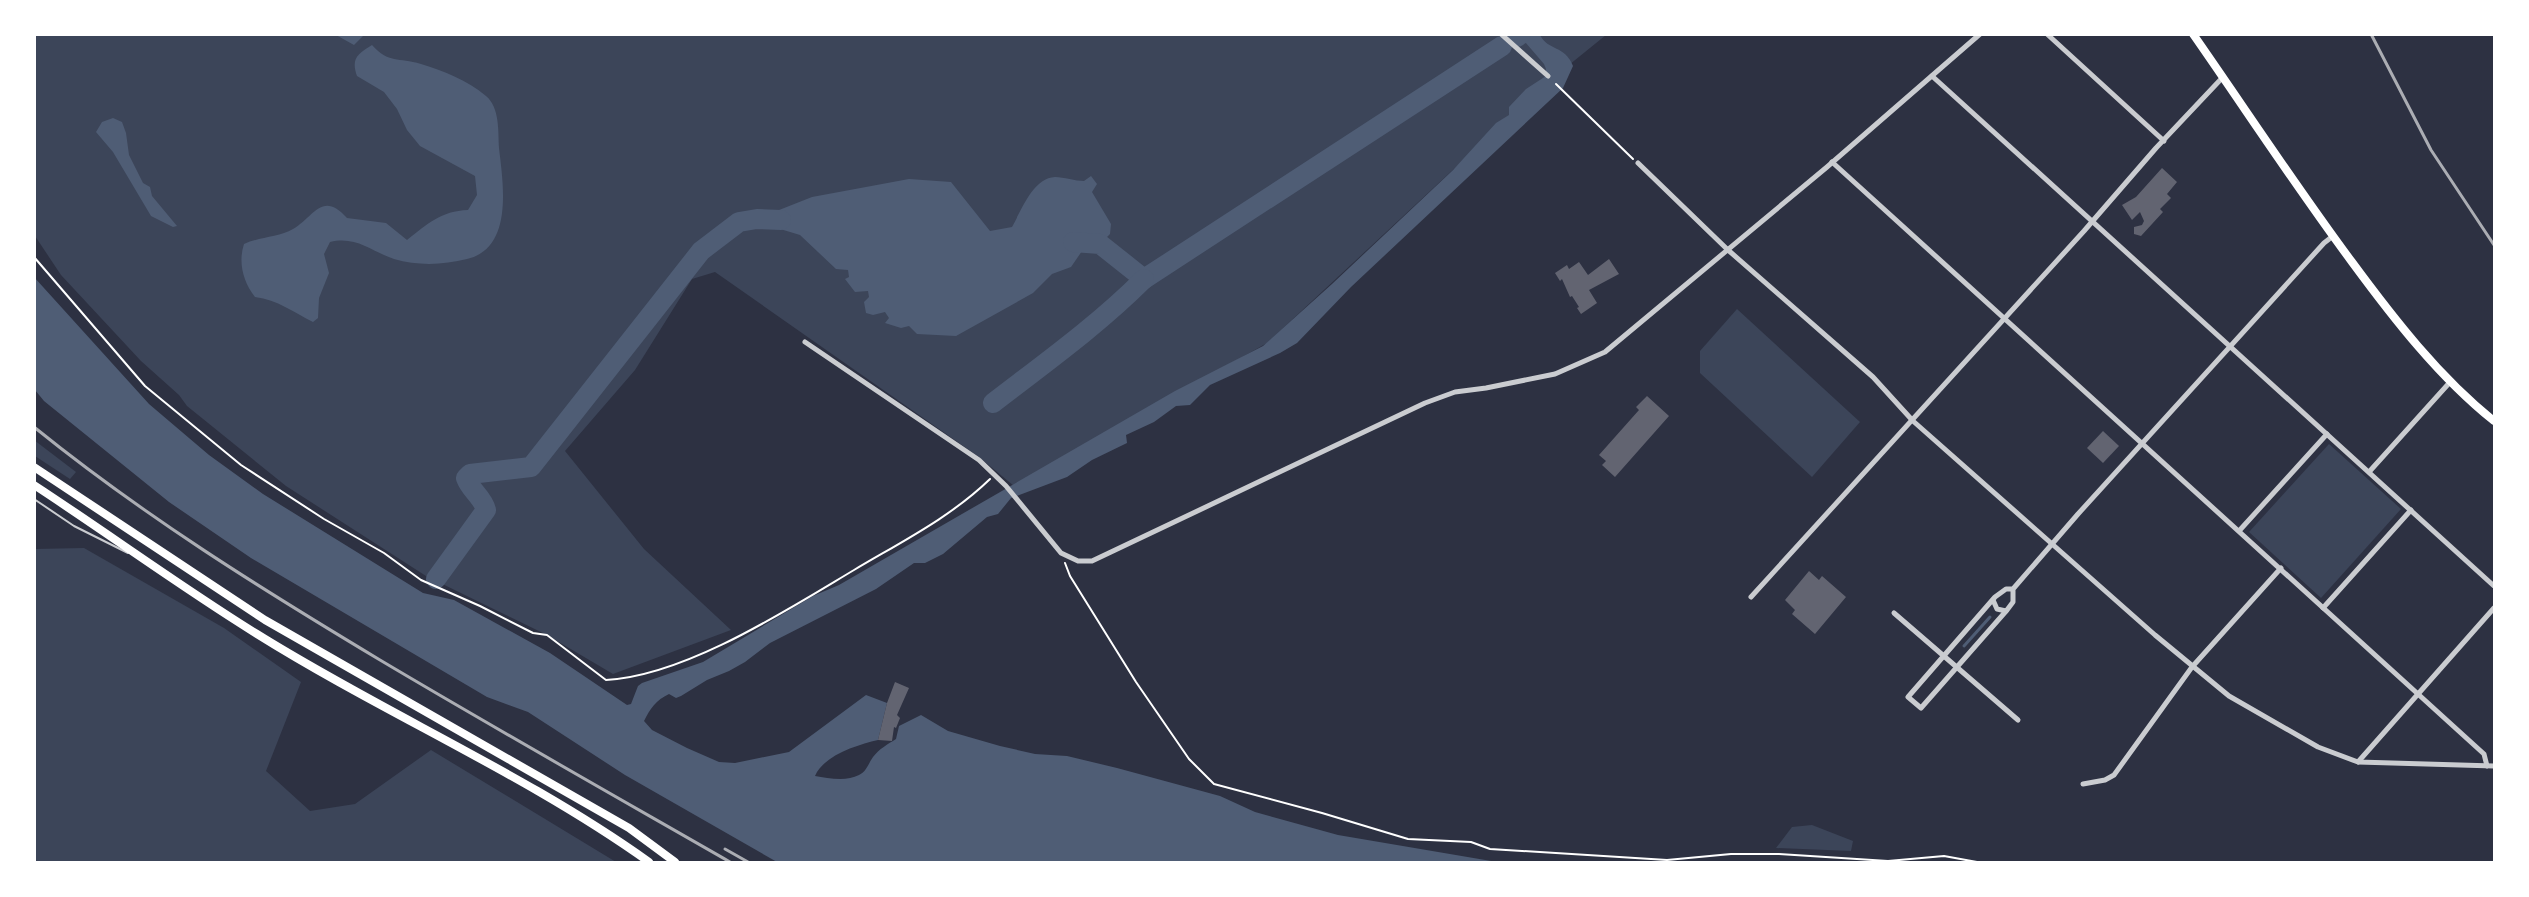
<svg xmlns="http://www.w3.org/2000/svg" width="2529" height="897" viewBox="0 0 2529 897" font-family="Helvetica,sans-serif">
<style>
.green{fill:#3c4559}
.water{fill:#4f5d75}
.lines{fill:none;stroke-linecap:round;stroke-linejoin:round}
.stream{stroke:#4f5d75;stroke-width:3}
.river{stroke:#4f5d75;stroke-width:20}
.building{fill:#626471}
.path{stroke:#fff;stroke-width:2}
.service{stroke:#caccd0;stroke-width:2}
.minor{stroke:#caccd0;stroke-width:5}
.secondary{stroke:#fff;stroke-width:8}
.primary{stroke:#fff;stroke-width:8}
.rail{stroke:#abadb3;stroke-width:3}
</style>
<rect width="100%" height="100%" fill="#2d3142"/>
<g class="green">
<polygon points="34,35 1606,35 1543,86 1267,343 1014,486 979,457 715,272 692,279 635,370 565,451 644,549 731,630 613,674 547,635 426,576 286,486 187,406 179,395 141,361 61,275 35,236"/>
<polygon points="1737,309 1860,422 1812,477 1700,373 1700,351"/>
<polygon points="34,440 76,472 70,479 35,456"/>
<polygon points="2329,444 2401,509 2321,598 2249,532"/>
<polygon points="84,548 224,628 301,682 266,771 310,811 355,804 431,750 616,862 35,862 35,549"/>
<polygon points="1812,825 1853,841 1851,851 1776,848 1792,827"/>
</g>
<g class="water">
<polygon points="336,35 364,35 354,45"/>
<path d="M 1519,35 L 1540,35 C 1548,51 1565,45 1573,66 L 1563,88 L 1351,287 L 1297,343 L 1280,353 L 1210,385 L 1190,405 L 1176,406 L 1154,422 L 1126,435 L 1127,443 L 1092,460 L 1067,477 L 1011,498 L 998,514 L 987,517 L 943,554 L 925,563 L 914,563 L 876,589 L 770,643 L 745,662 L 729,671 L 707,680 L 681,696 L 676,698 L 669,694 C 656,700 650,709 644,721 L 652,730 L 687,748 L 719,762 L 735,763 L 789,752 L 866,695 L 887,703 L 878,740 C 857,745 824,755 815,776 C 828,778 846,782 859,775 C 867,771 868,764 873,757 C 879,749 888,744 896,739 L 899,726 L 921,715 L 948,731 L 1000,746 L 1035,754 L 1067,756 L 1117,768 L 1220,796 L 1255,812 L 1338,835 L 1497,862 L 777,862 L 625,775 L 528,712 L 487,697 L 251,558 L 169,502 L 44,401 L 35,390 L 34,277 L 149,404 L 209,455 L 263,494 L 423,593 L 454,600 L 550,653 L 627,705 L 631,704 L 638,686 L 642,683 L 703,662 L 813,596 L 839,585 L 1175,391 L 1263,346 L 1332,284 L 1453,170 L 1496,123 L 1509,115 L 1509,107 L 1526,89 L 1546,76 L 1546,69 L 1544,64 Z"/>
<path d="M 372,45 C 389,64 398,57 421,64 C 444,71 467,80 486,96 C 500,108 498,131 499,148 C 503,183 514,248 467,259 C 443,265 418,266 394,259 C 370,251 357,236 330,242 L 324,254 L 329,273 L 319,298 L 318,318 L 313,322 C 293,312 278,300 255,297 C 243,282 238,262 244,244 C 259,237 279,237 293,229 C 314,217 322,190 347,218 L 386,223 L 407,240 C 427,224 441,211 468,210 L 477,195 L 475,176 L 420,146 L 407,130 L 397,109 L 384,92 L 357,76 C 351,59 357,54 372,45 Z"/>
<polygon points="113,118 122,122 126,133 129,155 143,183 150,187 152,196 177,226 173,227 151,216 113,152 96,132 102,122"/>
<path d="M 1091,176 L 1097,184 L 1092,192 L 1111,224 L 1110,234 L 1100,244 L 1082,251 L 1071,267 L 1052,274 L 1033,293 L 956,336 L 917,334 L 909,326 L 901,328 L 885,323 L 889,318 L 885,312 L 873,315 L 866,313 L 864,302 L 869,297 L 868,291 L 855,292 L 845,279 L 849,277 L 848,270 L 836,269 L 800,235 L 760,223 L 756,219 L 812,197 L 909,179 L 951,182 L 990,231 L 1012,227 C 1021,211 1033,178 1055,177 C 1064,177 1075,181 1084,181 Z"/>
</g>
<g class="lines">
<polyline class="stream" points="1964,646 1990,617"/>
<g class="river">
<polyline points="1517,37 1521,34"/>
<polyline points="1073,242 1100,244 1144,279 1502,46"/>
<path d="M 993,403 C 1045,363 1098,325 1144,279"/>
<path d="M 436,579 L 486,510 C 483,497 470,490 466,478 L 470,474 L 531,467 L 701,251 L 739,222 L 757,219 L 781,220"/>
</g>
</g>
<g class="building">
<polygon points="2162,168 2177,182 2167,194 2171,198 2160,209 2163,212 2141,236 2134,234 2134,227 2142,225 2144,221 2140,212 2132,220 2122,205 2136,197"/>
<polygon points="1609,259 1619,274 1589,290 1597,303 1581,314 1577,308 1579,307 1572,296 1570,297 1562,279 1560,281 1555,273 1567,265 1569,269 1579,262 1588,275"/>
<polygon points="1647,396 1669,416 1615,477 1602,465 1606,461 1599,455 1639,410 1636,407"/>
<polygon points="2103,431 2119,446 2103,463 2087,448"/>
<polygon points="1809,571 1819,580 1822,576 1846,597 1815,634 1792,614 1795,610 1785,600"/>
<polygon points="895,682 909,688 897,715 900,718 896,728 894,727 892,741 878,740 887,703"/>
</g>
<g class="lines">
<g class="path">
<polyline points="1556,84 1633,159"/>
<path d="M 34,257 L 145,386 L 241,465 L 324,519 L 384,553 L 421,580 L 480,606 L 533,633 L 547,635 L 606,680 C 685,676 787,610 854,570 C 901,542 951,517 990,479"/>
<polyline points="1065,563 1070,576 1136,682 1189,759 1214,784 1322,813 1408,839 1471,842 1490,849 1667,860 1731,854 1779,854 1888,861 1944,856 1977,862"/>
</g>
<polyline class="service" points="34,499 74,526 128,553"/>
<g class="minor">
<polyline points="1501,34 1548,76"/>
<polyline points="2047,34 2164,141"/>
<polyline points="1932,76 2494,586"/>
<polyline points="1832,162 2484,754 2487,766"/>
<polyline points="1638,163 1728,250 1873,377 1913,421 2155,635 2229,696 2318,747 2358,762 2494,766"/>
<polyline points="805,342 979,460 1006,486 1061,553 1078,561 1092,561 1425,403 1455,392 1486,388 1555,374 1605,352 1827,167 1980,34"/>
<polyline points="2369,472 2451,381"/>
<polyline points="2239,531 2327,434"/>
<polyline points="2013,589 2013,602 2007,610 1921,708 1908,697 1995,597 2006,589 2013,589 2078,514 2324,243 2333,236"/>
<polyline points="1751,597 2084,231 2156,148 2223,77"/>
<polyline points="1993,600 1997,609 2006,611"/>
<polyline points="2323,608 2411,510"/>
<polyline points="1894,613 2018,720"/>
<polyline points="2358,762 2494,608"/>
<polyline points="2083,784 2105,780 2114,775 2192,667 2281,568"/>
</g>
<g class="secondary">
<polyline points="34,467 265,620 629,828 675,862"/>
<path d="M 34,485 C 109,534 181,587 257,634 C 385,714 526,774 649,862"/>
</g>
<path class="primary" d="M 2193,34 C 2246,110 2297,188 2352,262 C 2394,319 2439,377 2494,421"/>
<g class="rail">
<polyline points="2371,34 2431,150 2494,245"/>
<path d="M 34,427 C 144,516 260,588 380,660 C 496,729 613,795 730,862"/>
<polyline points="725,849 748,862"/>
</g>
</g>
<rect width="2529" height="897" fill="none" stroke="#ffffff" stroke-width="72"/>
</svg>
